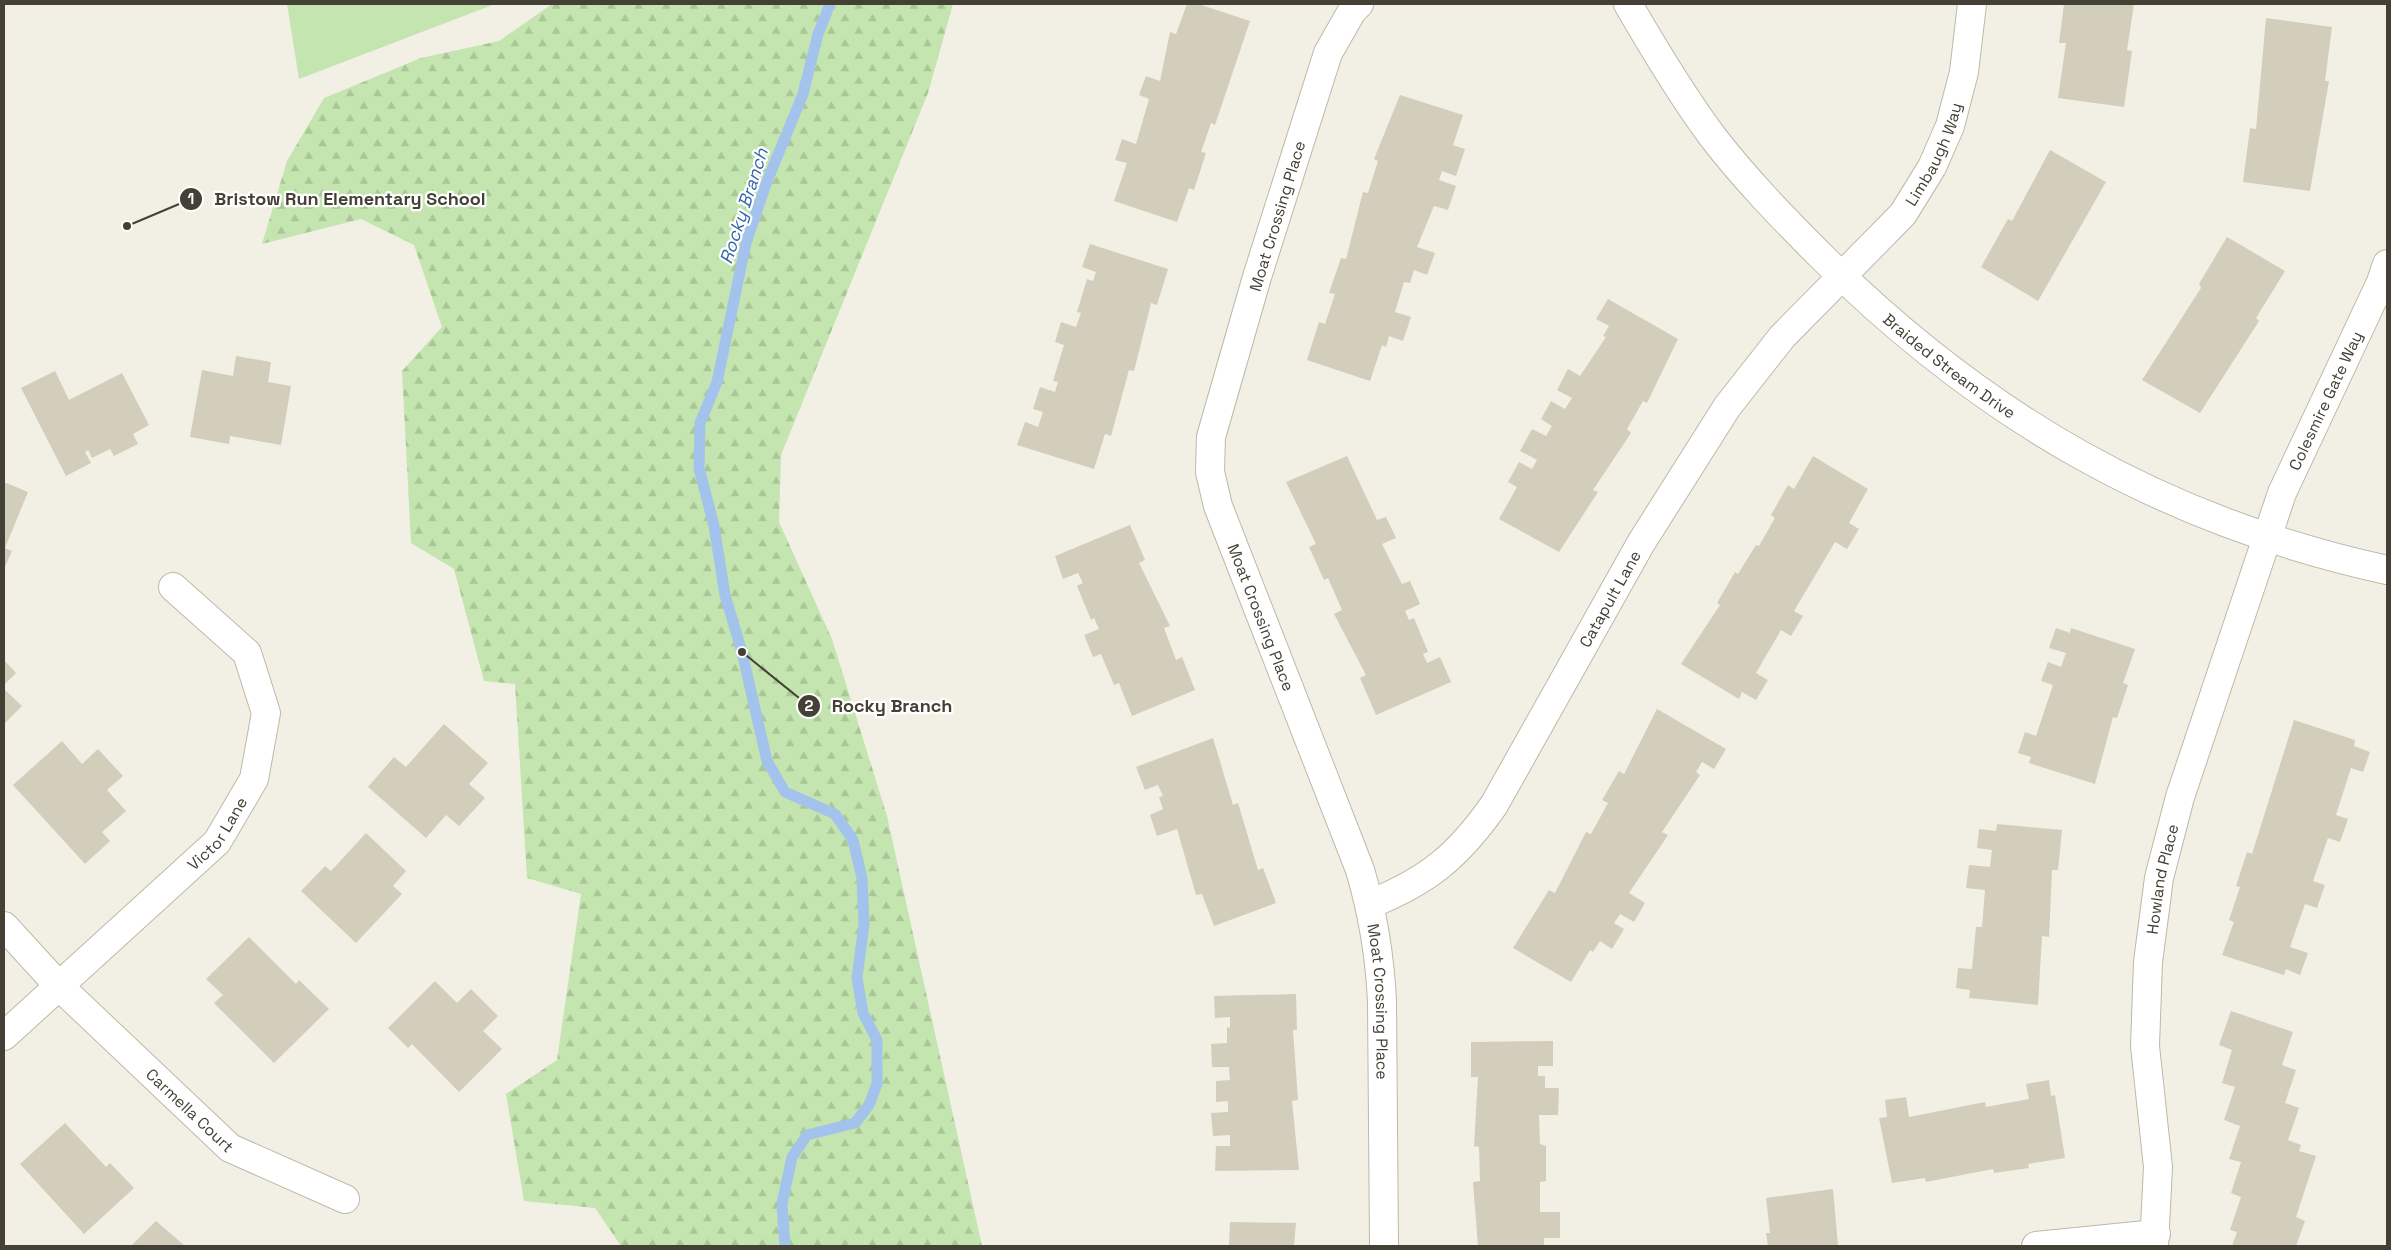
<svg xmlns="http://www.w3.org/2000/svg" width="2391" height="1250" viewBox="0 0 2391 1250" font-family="'Space Grotesk',sans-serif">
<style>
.grass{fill:#c4e5af}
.forest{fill:url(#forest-firs)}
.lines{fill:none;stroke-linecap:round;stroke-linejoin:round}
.stream{stroke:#a3c3ed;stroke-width:11}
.building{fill:#d3cdbb}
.minor-casing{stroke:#bcb9a8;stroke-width:30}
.minor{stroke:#fff;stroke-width:28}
.labels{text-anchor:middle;stroke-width:4.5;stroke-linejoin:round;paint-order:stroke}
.street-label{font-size:16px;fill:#444035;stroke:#fff}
.water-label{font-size:18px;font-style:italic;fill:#3365aa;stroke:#fff}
.leader{fill:none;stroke:#444035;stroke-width:2}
.callout-dot{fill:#444035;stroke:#fff;stroke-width:2}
.mark-label{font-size:15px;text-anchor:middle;font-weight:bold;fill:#fff}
.callout-label{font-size:18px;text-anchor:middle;font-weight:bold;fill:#444035;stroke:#fff;stroke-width:4.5;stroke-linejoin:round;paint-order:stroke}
</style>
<defs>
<pattern id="forest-firs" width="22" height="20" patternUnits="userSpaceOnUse" patternTransform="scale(1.25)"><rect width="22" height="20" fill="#c4e5af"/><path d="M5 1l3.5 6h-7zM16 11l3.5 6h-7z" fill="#aac697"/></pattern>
</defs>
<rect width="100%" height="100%" fill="#f2f0e5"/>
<polygon class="grass" points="287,4 495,4 299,79"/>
<polygon class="forest" points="552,4 953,4 928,93 781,455 779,522 832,639 887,816 982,1246 621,1246 595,1208 524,1201 506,1094 557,1060 581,894 527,878 515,684 484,681 454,569 411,543 402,371 442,327 414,245 361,219 262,244 287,161 324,98 421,58 499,41"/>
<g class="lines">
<polyline class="stream" points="785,1246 782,1204 792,1157 807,1135 855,1123 869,1105 877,1084 877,1040 863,1013 857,978 864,924 862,878 853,840 835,814 785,792 767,761 742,652 725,595 714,526 699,468 700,423 717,382 746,243 766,184 803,94 818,34 830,4"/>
</g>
<g class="building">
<polygon points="1187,4 1198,4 1250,21 1215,125 1211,123 1201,152 1206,153 1194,190 1189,188 1177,222 1114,201 1127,163 1115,160 1122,139 1136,144 1149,99 1139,95 1146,76 1160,81 1170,32 1176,34"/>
<polygon points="2064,4 2134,4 2127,50 2132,51 2124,107 2058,98 2066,43 2059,43"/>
<polygon points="2266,18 2332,27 2325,81 2329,81 2310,191 2243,182 2250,128 2256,129"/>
<polygon points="1400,95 1463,115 1453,145 1465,149 1456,176 1442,171 1439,180 1456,186 1448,210 1434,206 1417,247 1435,253 1427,275 1414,270 1410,283 1404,282 1395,312 1411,317 1403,341 1389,336 1386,347 1382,345 1370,381 1307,360 1319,322 1325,324 1335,294 1329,293 1341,258 1346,259 1363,192 1368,193 1378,161 1374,159"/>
<polygon points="2050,150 2106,182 2038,301 1981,267 2008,219 2012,221"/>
<polygon points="2227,237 2285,271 2256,318 2259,321 2200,413 2142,380 2201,288 2199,284"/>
<polygon points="1090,244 1168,269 1157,305 1151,303 1134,371 1129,370 1111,436 1105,434 1094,469 1017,445 1025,422 1038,427 1043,412 1033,409 1040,387 1055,392 1058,382 1053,381 1064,345 1055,342 1061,322 1076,327 1081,313 1077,312 1087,279 1093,281 1096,272 1082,267"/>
<polygon points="1608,299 1678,339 1647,403 1643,401 1627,429 1631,433 1593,490 1598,492 1559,552 1499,519 1517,487 1508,482 1519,462 1532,469 1537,460 1520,451 1532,429 1546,436 1552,426 1541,419 1551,401 1565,409 1572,398 1557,390 1568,369 1580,376 1606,337 1603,336 1609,326 1596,319"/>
<polygon points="236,356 271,362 268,382 291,386 281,445 230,436 229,444 190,437 202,370 233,376"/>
<polygon points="55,371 69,400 122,373 149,425 133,434 138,444 114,456 110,449 92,458 88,450 85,452 91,463 66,476 21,388"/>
<polygon points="1347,456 1377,520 1386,517 1396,538 1382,544 1402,584 1410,581 1420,604 1405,611 1409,620 1414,618 1428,652 1423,654 1427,663 1440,657 1451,682 1376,715 1360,678 1366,675 1334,614 1342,610 1328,578 1324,580 1309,547 1316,544 1286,482"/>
<polygon points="1813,456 1868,489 1849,523 1859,529 1847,549 1835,542 1794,611 1803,616 1791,636 1781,630 1756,673 1768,680 1756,700 1742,692 1739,699 1681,664 1720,605 1717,603 1735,572 1738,574 1756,545 1759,546 1775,518 1771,515 1788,485 1794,489"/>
<polygon points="4,482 28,492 5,548 12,551 4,569"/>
<polygon points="1130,525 1145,560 1139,563 1170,626 1164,628 1176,660 1182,657 1195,690 1132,716 1119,683 1114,685 1101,654 1093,657 1084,635 1099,629 1094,618 1091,620 1077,586 1083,583 1078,573 1063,579 1055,556"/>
<polygon points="2056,628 2070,633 2071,628 2135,649 2123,683 2128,685 2117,718 2113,717 2095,784 2029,763 2031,757 2018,753 2025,732 2036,736 2053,685 2041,681 2048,662 2061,667 2066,653 2049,648"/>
<polygon points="4,660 16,673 4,685"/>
<polygon points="4,689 22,706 4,724"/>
<polygon points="1657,709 1726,749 1714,769 1702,762 1696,772 1700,775 1662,832 1668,835 1629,893 1645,903 1634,922 1620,914 1614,923 1624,929 1612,949 1600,941 1593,952 1590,950 1571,982 1513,948 1549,890 1555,893 1586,832 1591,834 1608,803 1602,800 1619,771 1624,774"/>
<polygon points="2294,720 2355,740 2354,746 2370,752 2363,772 2351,768 2336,815 2348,819 2340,842 2328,838 2313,881 2325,885 2317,908 2305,904 2290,947 2308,953 2300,975 2286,969 2284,975 2222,955 2234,922 2229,920 2240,887 2236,886 2247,852 2252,854"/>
<polygon points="444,724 488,763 469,784 485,798 459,826 446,815 426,838 368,787 394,757 406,767"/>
<polygon points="1213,738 1233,805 1238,803 1258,870 1263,868 1276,903 1214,926 1202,894 1196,895 1177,829 1157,836 1150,815 1163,809 1159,797 1163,796 1158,785 1145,790 1136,767"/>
<polygon points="62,741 82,764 98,749 123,776 107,790 126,811 102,832 110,841 85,864 13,785"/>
<polygon points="1997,824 2062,830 2058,870 2052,870 2049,937 2042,936 2038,1005 1969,998 1970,990 1956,988 1958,968 1972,969 1976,927 1982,927 1985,890 1966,888 1969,865 1990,867 1992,850 1977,848 1979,829 1996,831"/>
<polygon points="366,833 406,871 393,886 402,894 356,943 301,891 325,866 331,871"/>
<polygon points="249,937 296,984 299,980 329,1009 274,1063 214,1003 223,995 206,979"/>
<polygon points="435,981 457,1003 471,989 498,1016 483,1031 502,1049 459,1092 412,1044 408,1048 388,1028"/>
<polygon points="1296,994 1297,1030 1293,1030 1298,1100 1292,1101 1299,1170 1215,1171 1216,1146 1230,1146 1230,1135 1213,1136 1211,1113 1228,1112 1228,1101 1216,1102 1216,1081 1230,1080 1229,1067 1212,1067 1211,1044 1227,1043 1227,1027 1230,1028 1230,1017 1215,1018 1214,996"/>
<polygon points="2231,1011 2293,1032 2282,1065 2296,1070 2285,1103 2299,1108 2288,1140 2301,1145 2299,1151 2316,1156 2296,1217 2305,1221 2296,1246 2232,1246 2237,1232 2230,1230 2241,1197 2231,1193 2241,1162 2229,1159 2240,1126 2224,1120 2235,1087 2222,1083 2232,1050 2219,1045"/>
<polygon points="1553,1041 1553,1066 1538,1066 1538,1076 1545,1076 1545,1088 1559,1088 1558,1115 1539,1115 1540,1144 1546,1146 1546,1181 1540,1182 1540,1212 1560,1212 1560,1238 1544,1238 1544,1246 1478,1246 1473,1182 1480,1181 1479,1147 1474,1146 1478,1077 1471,1077 1471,1042"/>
<polygon points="2049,1080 2051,1096 2055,1095 2065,1158 2028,1164 2029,1168 1994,1173 1993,1169 1926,1182 1925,1178 1892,1183 1879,1118 1887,1117 1885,1100 1906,1097 1909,1117 1985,1102 1986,1107 2029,1099 2026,1084"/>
<polygon points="65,1123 106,1167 110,1163 134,1188 84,1234 20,1164"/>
<polygon points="1833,1189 1838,1246 1768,1246 1766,1233 1770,1233 1766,1198"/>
<polygon points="156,1221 185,1246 131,1246"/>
<polygon points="1230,1222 1296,1223 1294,1246 1229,1246"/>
</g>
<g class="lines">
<defs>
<g id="minor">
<path id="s1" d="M 1359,4 L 1352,11 L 1328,53 L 1257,277 L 1211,437 L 1210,472 L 1218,506 L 1360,870 C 1373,914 1380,957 1382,1002 L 1384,1246"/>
<path id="s2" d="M 1628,4 C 1654,49 1681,94 1712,136 C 1745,179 1783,218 1821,256 C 1983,417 2163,521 2387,570"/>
<path id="s3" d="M 1370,904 C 1428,881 1458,856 1494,805 L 1641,543 L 1727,407 L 1782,337 L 1903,214 L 1932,167 L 1950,126 L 1964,72 L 1972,4"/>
<path id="s4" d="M 4,926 L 59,986 L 230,1148 L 345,1199"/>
<path id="s5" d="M 4,1036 L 217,842 L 254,779 L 266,713 L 247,653 L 173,587"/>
<polyline points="2036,1246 2156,1234"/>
<path id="s6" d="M 2154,1246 L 2158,1167 L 2145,1046 L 2148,962 L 2159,878 L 2180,797 L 2282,493 L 2381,282 L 2387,264"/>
</g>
</defs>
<use href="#minor" class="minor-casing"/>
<use href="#minor" class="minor"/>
</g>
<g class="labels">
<g class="street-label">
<text dy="6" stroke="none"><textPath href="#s3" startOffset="952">Limbaugh Way</textPath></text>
<text transform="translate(1277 216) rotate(-73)" y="6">Moat Crossing Place</text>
<text dy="6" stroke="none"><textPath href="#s2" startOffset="488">Braided Stream Drive</textPath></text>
<text dy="6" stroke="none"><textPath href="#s6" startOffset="876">Colesmire Gate Way</textPath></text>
<text dy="6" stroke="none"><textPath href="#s3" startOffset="398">Catapult Lane</textPath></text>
<text dy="6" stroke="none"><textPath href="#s1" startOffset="649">Moat Crossing Place</textPath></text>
<text dy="6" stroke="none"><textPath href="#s5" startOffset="295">Victor Lane</textPath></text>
<text dy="6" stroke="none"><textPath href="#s6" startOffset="369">Howland Place</textPath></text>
<text dy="6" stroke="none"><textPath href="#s1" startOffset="1054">Moat Crossing Place</textPath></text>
<text dy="6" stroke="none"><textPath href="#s4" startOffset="262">Carmella Court</textPath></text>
</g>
<g class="water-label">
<text transform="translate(744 206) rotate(-72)" y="6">Rocky Branch</text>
</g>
</g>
<path class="leader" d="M127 226L191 199M742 652L809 706"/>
<g class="callout-dot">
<circle cx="127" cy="226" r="5"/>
<circle cx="742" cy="652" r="5"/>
<circle cx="191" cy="199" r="12"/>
<circle cx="809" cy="706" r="12"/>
</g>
<g class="mark-label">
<text x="191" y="204">1</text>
<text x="809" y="711">2</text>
</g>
<g class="callout-label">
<text x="350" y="205">Bristow Run Elementary School</text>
<text x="892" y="712">Rocky Branch</text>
</g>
<rect width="2391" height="1250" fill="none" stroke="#444035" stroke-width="10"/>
</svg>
